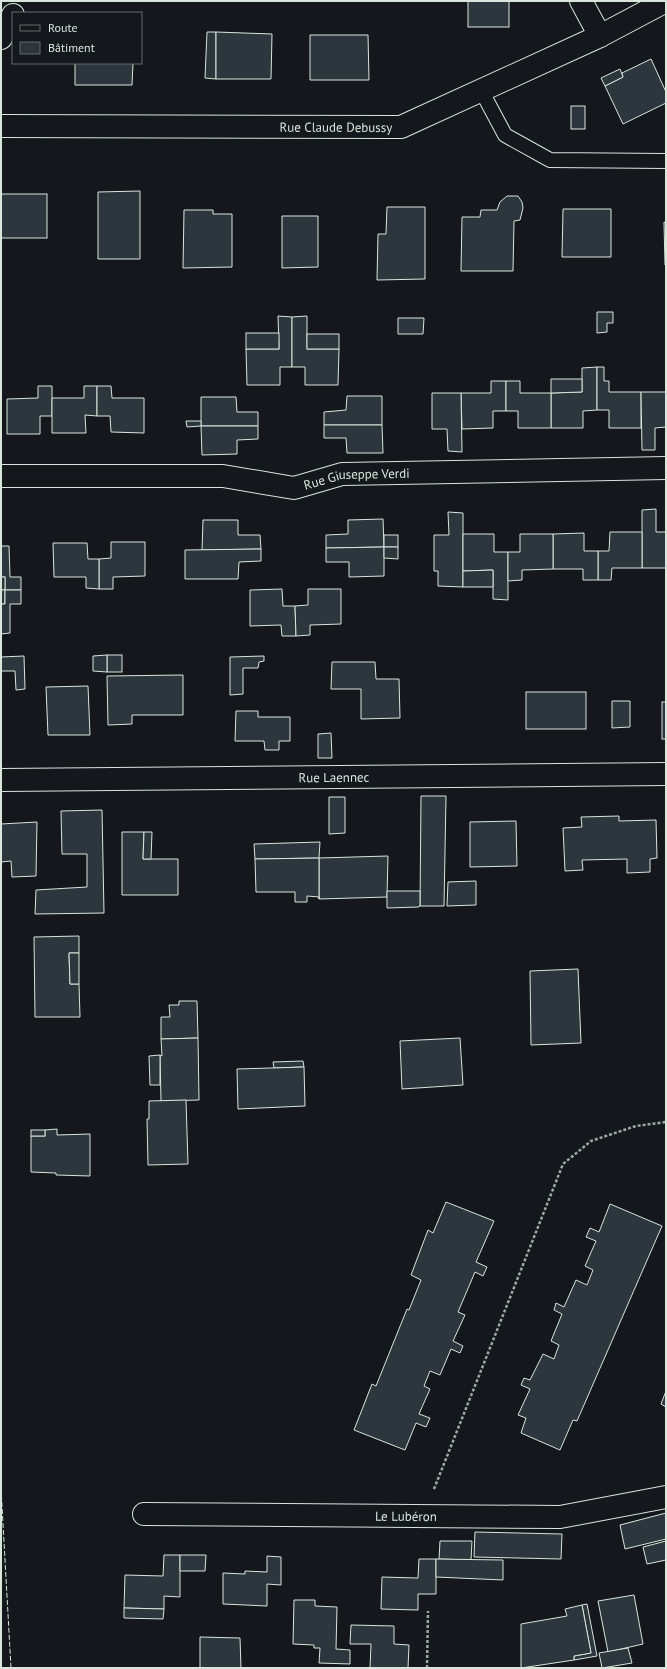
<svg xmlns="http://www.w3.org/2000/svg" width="667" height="1669" viewBox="0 0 667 1669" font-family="'PT Sans',sans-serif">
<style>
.building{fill:#2c363c;stroke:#d8e6dc}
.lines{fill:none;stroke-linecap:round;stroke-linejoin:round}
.service-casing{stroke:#d8e6dc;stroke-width:16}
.minor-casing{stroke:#d8e6dc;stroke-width:24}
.path{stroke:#9da8a2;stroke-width:2.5;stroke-dasharray:3 2;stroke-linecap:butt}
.service{stroke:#14181c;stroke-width:14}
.minor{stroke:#14181c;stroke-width:22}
.fence{stroke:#d8e6dc;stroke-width:1;stroke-dasharray:5 2;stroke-linecap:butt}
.labels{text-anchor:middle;stroke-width:3;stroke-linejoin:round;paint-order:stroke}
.street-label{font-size:13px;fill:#d8e6dc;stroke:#14181c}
</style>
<rect width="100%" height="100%" fill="#14181c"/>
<g class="building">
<rect x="468" y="1" width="41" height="26"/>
<polygon points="207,32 216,32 216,79 205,78"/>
<polygon points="216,32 272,34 271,79 216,79"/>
<polygon points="310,35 368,35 369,80 310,80"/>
<polygon points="651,59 666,92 666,103 623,124 605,86 623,77 622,73"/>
<polygon points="75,63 133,63 132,85 75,85"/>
<polygon points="620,69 623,77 605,86 601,78"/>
<rect x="571" y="106" width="14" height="23"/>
<polygon points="140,191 140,259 98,259 98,192"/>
<rect x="1" y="194" width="46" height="44"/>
<polygon points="507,196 518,196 522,202 523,208 520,220 514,221 513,271 461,271 462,217 480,217 481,210 497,210 500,202"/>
<polygon points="387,207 425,207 425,279 377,280 378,234 386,234"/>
<polygon points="563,209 611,209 611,257 562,257"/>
<polygon points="184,210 213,210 213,214 232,214 232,267 183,268"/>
<polygon points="282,216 318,216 318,267 282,268"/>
<polygon points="664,222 666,223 666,265 665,265"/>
<polygon points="597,312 613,312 613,323 607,323 607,332 597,333"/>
<polygon points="278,316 292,317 292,367 280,367 280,385 247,385 246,349 279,349"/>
<polygon points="307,316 307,349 339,349 338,385 305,385 305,367 292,367 292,317"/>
<polygon points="398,318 424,318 423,334 398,334"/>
<rect x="246" y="333" width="33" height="16"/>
<rect x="307" y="334" width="32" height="15"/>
<polygon points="597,367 597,410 583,411 583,428 551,428 551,393 582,392 582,368"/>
<polygon points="597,367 604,367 604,381 609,381 609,392 641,392 641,428 609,428 609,410 597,410"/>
<polygon points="551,379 582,379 582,392 551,393"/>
<polygon points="491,381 506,381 506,411 493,411 493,428 462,429 461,393 491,393"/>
<polygon points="506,381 520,381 520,393 551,393 551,428 518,428 518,411 506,411"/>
<polygon points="38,386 52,386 52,416 40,416 40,434 7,434 7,399 38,398"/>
<polygon points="84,386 97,386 97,416 85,415 86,433 52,433 52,398 84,398"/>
<polygon points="97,386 111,386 112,398 144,398 144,433 111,432 110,416 97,416"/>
<polygon points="641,392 666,392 666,427 655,428 655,450 642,450"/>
<polygon points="432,393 461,393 462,452 448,451 447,429 432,429"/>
<polygon points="347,396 382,396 382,425 324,425 324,412 346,410"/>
<polygon points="201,397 236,397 237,412 258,412 258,426 201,426"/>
<polygon points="186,421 201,421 201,426 187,427"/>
<polygon points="324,425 382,425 383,453 347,453 346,438 324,438"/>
<polygon points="201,426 258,426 258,439 237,440 237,454 202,455"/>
<polygon points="656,509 656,532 666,532 666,568 642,568 642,510"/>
<polygon points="448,512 463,513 463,587 438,586 438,571 434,571 434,535 449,535"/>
<polygon points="383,519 384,547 326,548 326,535 348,534 348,520"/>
<polygon points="203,520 238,520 238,535 260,535 261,549 202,550"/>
<polygon points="610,532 642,532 642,568 612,568 611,580 598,580 598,551 609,551"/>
<polygon points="584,533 584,551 598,551 598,580 583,580 583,569 553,569 553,534"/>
<polygon points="463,534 494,534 494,552 508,552 508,600 493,599 493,570 463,571"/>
<polygon points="520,534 553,534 553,569 522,570 522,580 508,581 508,552 520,552"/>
<rect x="384" y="535" width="14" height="12"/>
<polygon points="111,542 145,542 145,576 113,577 113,589 99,589 99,559 111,558"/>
<polygon points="53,543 87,543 88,559 99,559 99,589 86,588 86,577 54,577"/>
<polygon points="1,546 9,546 10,577 21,577 21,590 5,590 5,577 1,577"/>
<polygon points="384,547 384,576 349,577 349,562 326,562 326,548"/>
<polygon points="384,547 398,547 398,559 384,558"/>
<polygon points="261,549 261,561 239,562 238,579 185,579 185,550"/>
<polygon points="493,570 493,587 463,587 463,571"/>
<rect x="1" y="577" width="4" height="13"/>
<polygon points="282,589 283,606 295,606 296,636 282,636 281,625 250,626 250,590"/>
<polygon points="308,589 341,589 341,624 310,625 310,635 296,636 295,606 308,605"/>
<rect x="1" y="590" width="4" height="14"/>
<polygon points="5,590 21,590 21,604 10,604 10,633 1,634 1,604 5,604"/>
<rect x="107" y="655" width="15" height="17"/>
<polygon points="107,655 107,672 93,671 93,656"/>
<polygon points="24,656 25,689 16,690 15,671 1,671 1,657"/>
<polygon points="264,656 264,661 259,662 258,668 243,668 243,694 230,695 230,657"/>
<polygon points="332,662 375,662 376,679 399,679 400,718 361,719 361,689 331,689"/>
<polygon points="183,675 183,715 132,715 132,724 108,725 107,676"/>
<polygon points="88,686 90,735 48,735 46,687"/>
<rect x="526" y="692" width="60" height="37"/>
<polygon points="612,701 630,701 630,727 612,728"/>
<rect x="662" y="702" width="4" height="37"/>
<polygon points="236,711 258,711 258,717 290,717 290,741 279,741 279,750 265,750 264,741 235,741"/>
<polygon points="331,733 332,758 318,758 318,734"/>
<polygon points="421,796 446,796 444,906 420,906"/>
<polygon points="329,797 345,797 345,833 329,834"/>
<polygon points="102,810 104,913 35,914 36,890 87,887 87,854 62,854 61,811"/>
<polygon points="619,816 619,821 656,820 657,858 650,859 650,872 627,873 627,859 582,860 583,870 565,871 563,828 582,827 581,817"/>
<polygon points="516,821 517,866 470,867 470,822"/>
<polygon points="37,822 36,876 12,877 11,861 1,862 1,824"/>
<polygon points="122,832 144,832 143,859 178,859 178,895 122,895"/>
<polygon points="144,832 152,832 151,859 143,859"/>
<polygon points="320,842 319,858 255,859 254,844"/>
<polygon points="388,856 387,897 319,899 319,858"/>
<polygon points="319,858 319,899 319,897 307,896 307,902 295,902 295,892 256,892 255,859"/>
<polygon points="476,881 476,905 447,906 448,882"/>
<polygon points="387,891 420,891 420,906 418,907 387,908"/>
<polygon points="79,936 79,953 69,953 70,984 79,984 80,1017 35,1017 34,937"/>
<polygon points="69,953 79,953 79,984 70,984"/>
<polygon points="578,969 581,1043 531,1045 530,971"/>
<polygon points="179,1001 197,1001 198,1038 161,1039 161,1017 170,1017 169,1005 179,1005"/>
<polygon points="198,1038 199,1100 161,1101 160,1055 162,1056 161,1039"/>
<polygon points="460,1038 463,1085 402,1089 400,1041"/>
<polygon points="160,1055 160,1085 150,1085 149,1056"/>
<polygon points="303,1061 304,1067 274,1068 273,1062"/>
<polygon points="304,1067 305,1106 238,1109 237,1069"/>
<polygon points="186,1100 188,1164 148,1165 147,1119 149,1119 149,1101"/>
<polygon points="57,1129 57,1135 90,1134 90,1176 56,1175 56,1173 31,1172 31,1136 45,1136 45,1130"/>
<rect x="31" y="1130" width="14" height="6"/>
<polygon points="446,1202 494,1221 476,1262 487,1267 483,1276 475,1272 458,1312 465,1315 453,1341 463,1346 460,1353 451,1349 440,1375 430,1371 424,1386 430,1389 419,1414 430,1418 426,1427 416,1423 405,1450 354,1430 372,1384 376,1386 407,1309 409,1310 421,1280 411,1275 428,1230 433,1233"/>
<polygon points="610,1204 662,1226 577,1421 573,1420 560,1450 521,1433 526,1418 518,1415 530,1389 521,1385 524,1378 530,1380 543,1354 554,1359 559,1345 551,1341 562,1314 554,1310 556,1303 564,1307 576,1280 587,1285 593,1270 585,1266 596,1241 586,1237 590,1228 599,1232"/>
<polygon points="666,1391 666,1407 661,1404"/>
<polygon points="666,1513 666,1539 625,1549 620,1525"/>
<polygon points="475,1532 562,1534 561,1559 474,1557"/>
<polygon points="440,1541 472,1541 471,1560 439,1559"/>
<polygon points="666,1541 666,1560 647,1564 643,1547"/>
<polygon points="164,1555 180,1555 180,1597 164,1596 164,1609 124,1608 125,1575 163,1576"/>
<polygon points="180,1555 206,1555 205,1571 180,1571"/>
<polygon points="267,1556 281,1557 281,1585 267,1584 267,1606 223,1604 223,1573 245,1574 245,1571 267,1572"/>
<polygon points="419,1559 436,1559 436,1594 418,1594 418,1610 381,1609 382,1577 418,1578"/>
<polygon points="436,1559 503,1560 503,1580 436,1577"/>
<polygon points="634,1595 643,1644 608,1652 598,1601"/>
<polygon points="294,1600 315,1600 315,1606 337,1607 336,1649 350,1650 350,1664 319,1663 320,1648 314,1648 314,1645 293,1644"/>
<polygon points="587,1604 597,1656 574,1660 574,1656 591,1653 582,1605"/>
<polygon points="582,1605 591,1653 574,1656 574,1660 521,1668 521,1624 567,1616 565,1609"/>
<polygon points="124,1608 164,1609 163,1619 124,1618"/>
<polygon points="351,1625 394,1626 394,1644 409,1645 408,1668 370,1668 371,1644 350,1644"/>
<polygon points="200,1637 240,1638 241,1668 200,1668"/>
<polygon points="628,1648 632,1663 602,1668 599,1653"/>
</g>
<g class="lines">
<defs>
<polyline id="service" points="481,90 505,135 550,160 666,161"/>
<g id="minor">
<polyline points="581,1 600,36"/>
<polyline points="1,38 13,15"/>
<path id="s1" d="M 1,126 L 401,127 L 600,36 L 666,1"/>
<path id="s2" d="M 1,476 L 223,476 L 294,488 L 342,474 L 666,468"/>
<path id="s3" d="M 1,780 L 666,774"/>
<path id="s4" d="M 144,1514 L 560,1517 L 666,1497"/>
</g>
</defs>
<use href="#service" class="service-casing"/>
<use href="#minor" class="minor-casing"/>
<g class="path">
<polyline points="434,1489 563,1164 591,1141 636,1126 666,1122"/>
<polyline points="427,1668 428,1611"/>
</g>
<use href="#service" class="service"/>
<use href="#minor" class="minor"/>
<polyline class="fence" points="1,1488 11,1668"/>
</g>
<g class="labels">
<g class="street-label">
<text dy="5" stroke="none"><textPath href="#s1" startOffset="335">Rue Claude Debussy</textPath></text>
<text dy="5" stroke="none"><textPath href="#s2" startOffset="358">Rue Giuseppe Verdi</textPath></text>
<text dy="5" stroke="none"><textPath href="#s3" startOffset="333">Rue Laennec</textPath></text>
<text dy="5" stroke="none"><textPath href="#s4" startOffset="262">Le Lubéron</textPath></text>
</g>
</g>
<rect width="667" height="1669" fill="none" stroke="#d8e6dc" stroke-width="4"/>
<rect x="12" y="12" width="130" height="52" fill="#14181c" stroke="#626a69"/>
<rect x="20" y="25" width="20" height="6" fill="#14181c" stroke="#626a69"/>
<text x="48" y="32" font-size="12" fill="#d8e6dc">Route</text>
<rect x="20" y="42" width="20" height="12" fill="#2c363c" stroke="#626a69"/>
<text x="48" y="52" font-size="12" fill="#d8e6dc">Bâtiment</text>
</svg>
